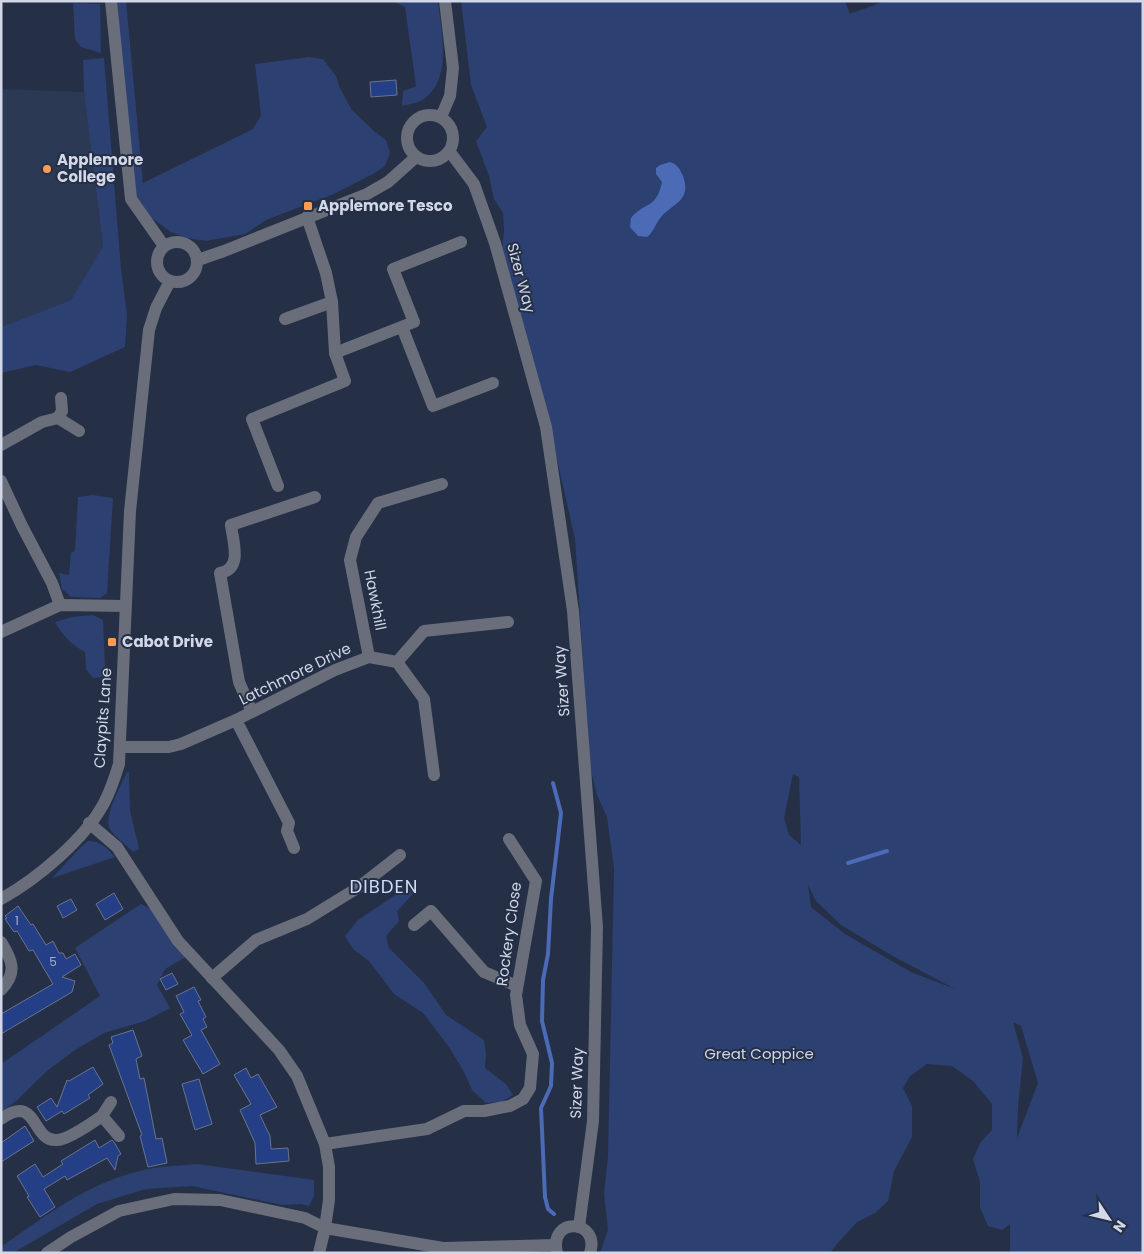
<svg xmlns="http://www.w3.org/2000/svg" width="1144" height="1254" viewBox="0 0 1144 1254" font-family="Poppins,sans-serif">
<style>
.built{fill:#2c3955}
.green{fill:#2c4072;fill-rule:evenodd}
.water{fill:#4b6bb7}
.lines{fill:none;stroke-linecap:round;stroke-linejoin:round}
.stream{stroke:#4b6bb7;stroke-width:4}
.building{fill:#243f86;stroke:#68748e}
.minor{stroke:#696e7a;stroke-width:12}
.poi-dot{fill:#fd9d55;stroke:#252f46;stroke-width:2}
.labels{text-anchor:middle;stroke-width:4;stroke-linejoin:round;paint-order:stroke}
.number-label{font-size:12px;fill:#a6b2cf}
.poi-label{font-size:15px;font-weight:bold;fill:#d2d8e7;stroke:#252f46;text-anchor:start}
.street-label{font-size:15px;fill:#d2d8e7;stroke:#252f46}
.park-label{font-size:15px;fill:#cdd7ec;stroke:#252f46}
.quarter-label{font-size:18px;letter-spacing:1px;fill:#cedcf9;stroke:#252f46}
</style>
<rect width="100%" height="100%" fill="#252f46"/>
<polygon class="built" points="1,89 84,92 103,246 71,300 1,327"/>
<g class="green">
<polygon points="117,1 126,1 143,183 253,129 261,115 255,64 309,57 323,59 336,76 340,88 352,110 374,131 386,140 390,153 385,166 373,174 334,194 266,220 245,234 206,241 187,238 171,232 146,214 133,191"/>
<path d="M 392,1 L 438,1 C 441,31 453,78 424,99 C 419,103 409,104 402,106 L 403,91 L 416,86 L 405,7 Z"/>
<path d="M 461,1 L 845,1 L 850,14 L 885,1 L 1143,1 L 1143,1253 L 1010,1253 L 1010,1224 L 1002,1230 L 988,1226 L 980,1208 L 980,1182 L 973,1159 L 980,1143 L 992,1130 L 992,1104 L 973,1081 L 952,1066 L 927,1064 L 910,1076 L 903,1088 L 912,1106 L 912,1137 L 894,1171 L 888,1201 L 875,1213 L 857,1222 L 837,1244 L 830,1253 L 600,1253 L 608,1230 L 604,1194 L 608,1156 L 614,869 L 607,817 L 597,795 L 590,767 L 575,539 L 539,380 L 502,248 L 504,231 L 503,213 L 494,199 L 489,176 L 476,141 L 487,127 L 471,85 ZM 793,774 L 799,777 L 801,845 L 789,835 L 784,818 ZM 808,884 L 815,900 L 841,925 L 891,955 L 955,989 L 911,972 L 845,934 L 811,907 ZM 1013,1022 L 1021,1026 L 1038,1083 L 1017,1138 L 1018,1107 L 1023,1058 Z"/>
<polygon points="73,3 100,4 101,53 81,47 75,39"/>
<polygon points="104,58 121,269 127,314 125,347 70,372 36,365 1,373 1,327 71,300 103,246 84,92 83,60"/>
<polygon points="93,495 113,498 107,593 100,598 71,597 62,589 59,573 69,575 71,553 75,551 78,497"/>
<path d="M 93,615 L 103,620 L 105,668 L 102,677 L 93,678 L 86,669 L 85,652 C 71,644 63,636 55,622 L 72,617 Z"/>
<path d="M 127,772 L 129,772 L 130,810 L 139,849 L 133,852 C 126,845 115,837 110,829 C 103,817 121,785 127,772 Z"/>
<path d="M 88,841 C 101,841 107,848 115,857 L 52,878 L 81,847 Z"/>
<polygon points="413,883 412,895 397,911 399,921 386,936 389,948 425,984 446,1015 484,1040 486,1053 485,1068 506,1084 513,1095 501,1102 486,1103 472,1090 464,1072 449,1047 423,1013 394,994 369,961 353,949 345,936 358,920"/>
<polygon points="141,904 156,912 186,957 165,969 157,985 170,1008 145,1021 104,1033 75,1050 47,1071 16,1101 1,1112 1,1064 100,996 75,948"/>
<path d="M 197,1164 L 314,1180 L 314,1196 L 309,1206 L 301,1204 L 282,1205 L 192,1186 L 146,1189 L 97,1204 L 13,1253 L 1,1253 L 1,1247 C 44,1217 87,1183 140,1171 C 158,1166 178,1166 197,1164 Z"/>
</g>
<path class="water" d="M 670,162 C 677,164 680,169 683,176 C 692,201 673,203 661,217 C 655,224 654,232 647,237 L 638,236 L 630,227 L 631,218 C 645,201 656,210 662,182 L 656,174 L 656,168 L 660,165 Z"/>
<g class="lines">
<g class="stream">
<polyline points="553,783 561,813 551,899 548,954 543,980 542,1021 552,1063 551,1086 541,1108 545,1197 548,1209 554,1214"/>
<polyline points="848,863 887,851"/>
</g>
</g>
<g class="building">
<polygon points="396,80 397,95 371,97 370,82"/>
<polygon points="114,893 123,909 105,920 96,904"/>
<polygon points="71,899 77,910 63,918 57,906"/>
<polygon points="18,906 31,925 33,924 46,945 53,941 59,953 63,953 66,959 75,954 81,965 62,977 75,981 72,992 1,1034 1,1014 53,984 33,950 29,951 17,931 14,932 5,919 7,918 5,916"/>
<polygon points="172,973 178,984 166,990 160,979"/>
<polygon points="194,987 201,1000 198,1001 206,1017 203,1019 207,1027 201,1030 220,1064 203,1074 183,1040 192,1035 180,1014 184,1012 176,996"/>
<polygon points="133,1030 142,1056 136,1059 140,1079 144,1078 156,1139 162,1138 167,1163 148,1167 140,1136 142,1135 109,1045 113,1043 111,1037"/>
<polygon points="93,1067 103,1084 88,1095 90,1098 64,1114 62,1111 46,1121 37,1107 51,1098 57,1107 67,1080 69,1081"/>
<polygon points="246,1068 251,1078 258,1074 273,1100 277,1107 260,1115 270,1136 271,1149 288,1148 289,1161 256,1164 255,1143 240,1110 251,1104 234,1075"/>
<polygon points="199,1079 212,1124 195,1130 182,1084"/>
<polygon points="25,1126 34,1141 1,1162 1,1143"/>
<polygon points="95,1140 99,1148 112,1140 114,1142 121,1154 118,1156 115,1170 107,1158 67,1180 65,1176 44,1189 55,1207 40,1217 27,1197 29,1196 17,1176 35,1164 43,1177 63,1164 61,1161"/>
</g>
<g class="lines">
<g class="minor">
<polyline points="111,1 131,199 164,246"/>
<circle cx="430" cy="138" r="23"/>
<polyline points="441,117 450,96 453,68 445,1"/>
<polyline points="450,152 474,184 495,243 546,427 573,611 597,927 593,1121 579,1227"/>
<circle cx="177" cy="262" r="20"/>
<polyline points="198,260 224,251 367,194 388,182 416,157"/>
<polyline points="285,319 332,302"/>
<polyline points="402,327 433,406 493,383"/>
<polyline points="335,353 414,322 393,269 461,242"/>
<polyline points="58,418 62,411 61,398"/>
<polyline points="1,445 42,422 58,418 79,431"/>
<polyline points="1,481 22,526 52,583 60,605"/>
<polyline points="278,486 252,419 345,381 335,353 332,302 326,273 307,217"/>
<polyline points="1,632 60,605 125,606"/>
<polyline points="369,657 350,560 356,537 378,503 442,484"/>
<polyline points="397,662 424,631 508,622"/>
<path d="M 252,712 L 239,682 L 220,573 C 243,569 233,542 231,525 L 315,497"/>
<polyline points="236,720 289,823 287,831 294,848"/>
<polyline points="120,747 169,747 181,744 236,720 335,670 369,657 397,662 424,699 434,775"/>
<polyline points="89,823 117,847 178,941 279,1050 297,1076 325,1144 329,1167 329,1200 325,1228 319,1253"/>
<path d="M 1,899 C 37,879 85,839 104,803 C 111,790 115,777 119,764 L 130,511 L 149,330 L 156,308 L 170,281"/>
<polyline points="414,925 431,911 484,972 517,986"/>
<path d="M 1,942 C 12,960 18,972 1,990"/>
<polyline points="212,978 256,940 307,919 359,887 400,855"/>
<polyline points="111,1102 102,1116 119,1136"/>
<path d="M 1,1119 C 38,1092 31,1142 57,1140 C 68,1140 92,1123 102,1116"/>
<polyline points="325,1144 427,1129 464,1111 484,1111 510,1106 523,1099 530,1088 533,1054 520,1025 516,995 536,881 509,839"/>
<polyline points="47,1253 71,1237 119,1211 174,1199 220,1200 305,1218 325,1228 443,1248 555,1245"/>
<path d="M 557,1253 C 548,1216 601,1219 590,1253"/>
</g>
</g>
<g class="poi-dot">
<circle cx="47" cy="169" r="5"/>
<rect x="303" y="201" width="10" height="10" rx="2.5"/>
<rect x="107" y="637" width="10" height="10" rx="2.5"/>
</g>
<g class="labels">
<g class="number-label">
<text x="17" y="925">1</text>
<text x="53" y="966">5</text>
</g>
<g class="poi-label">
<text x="57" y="165">Applemore<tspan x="57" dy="17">College</tspan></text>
<text x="318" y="211">Applemore Tesco</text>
<text x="122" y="647">Cabot Drive</text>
</g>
<g class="street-label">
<text transform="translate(521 278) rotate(75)" y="5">Sizer Way</text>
<text transform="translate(375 600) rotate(79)" y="5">Hawkhill</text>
<text transform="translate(295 674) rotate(-26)" y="5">Latchmore Drive</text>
<text transform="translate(562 681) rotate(-94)" y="5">Sizer Way</text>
<text transform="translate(103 718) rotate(-86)" y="5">Claypits Lane</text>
<text transform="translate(509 934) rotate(-82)" y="5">Rockery Close</text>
<text transform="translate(577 1083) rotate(-88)" y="5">Sizer Way</text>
</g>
<g class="park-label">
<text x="759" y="1059">Great Coppice</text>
</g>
<g class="quarter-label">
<text x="384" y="893">DIBDEN</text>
</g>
</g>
<rect width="1144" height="1254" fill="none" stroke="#d2d8e7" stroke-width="5"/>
<g transform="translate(1109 1219) rotate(125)" stroke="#252f46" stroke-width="4" paint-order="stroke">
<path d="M0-4L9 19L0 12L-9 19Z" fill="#d2d8e7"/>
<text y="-8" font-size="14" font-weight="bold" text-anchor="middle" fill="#d2d8e7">N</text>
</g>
</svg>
